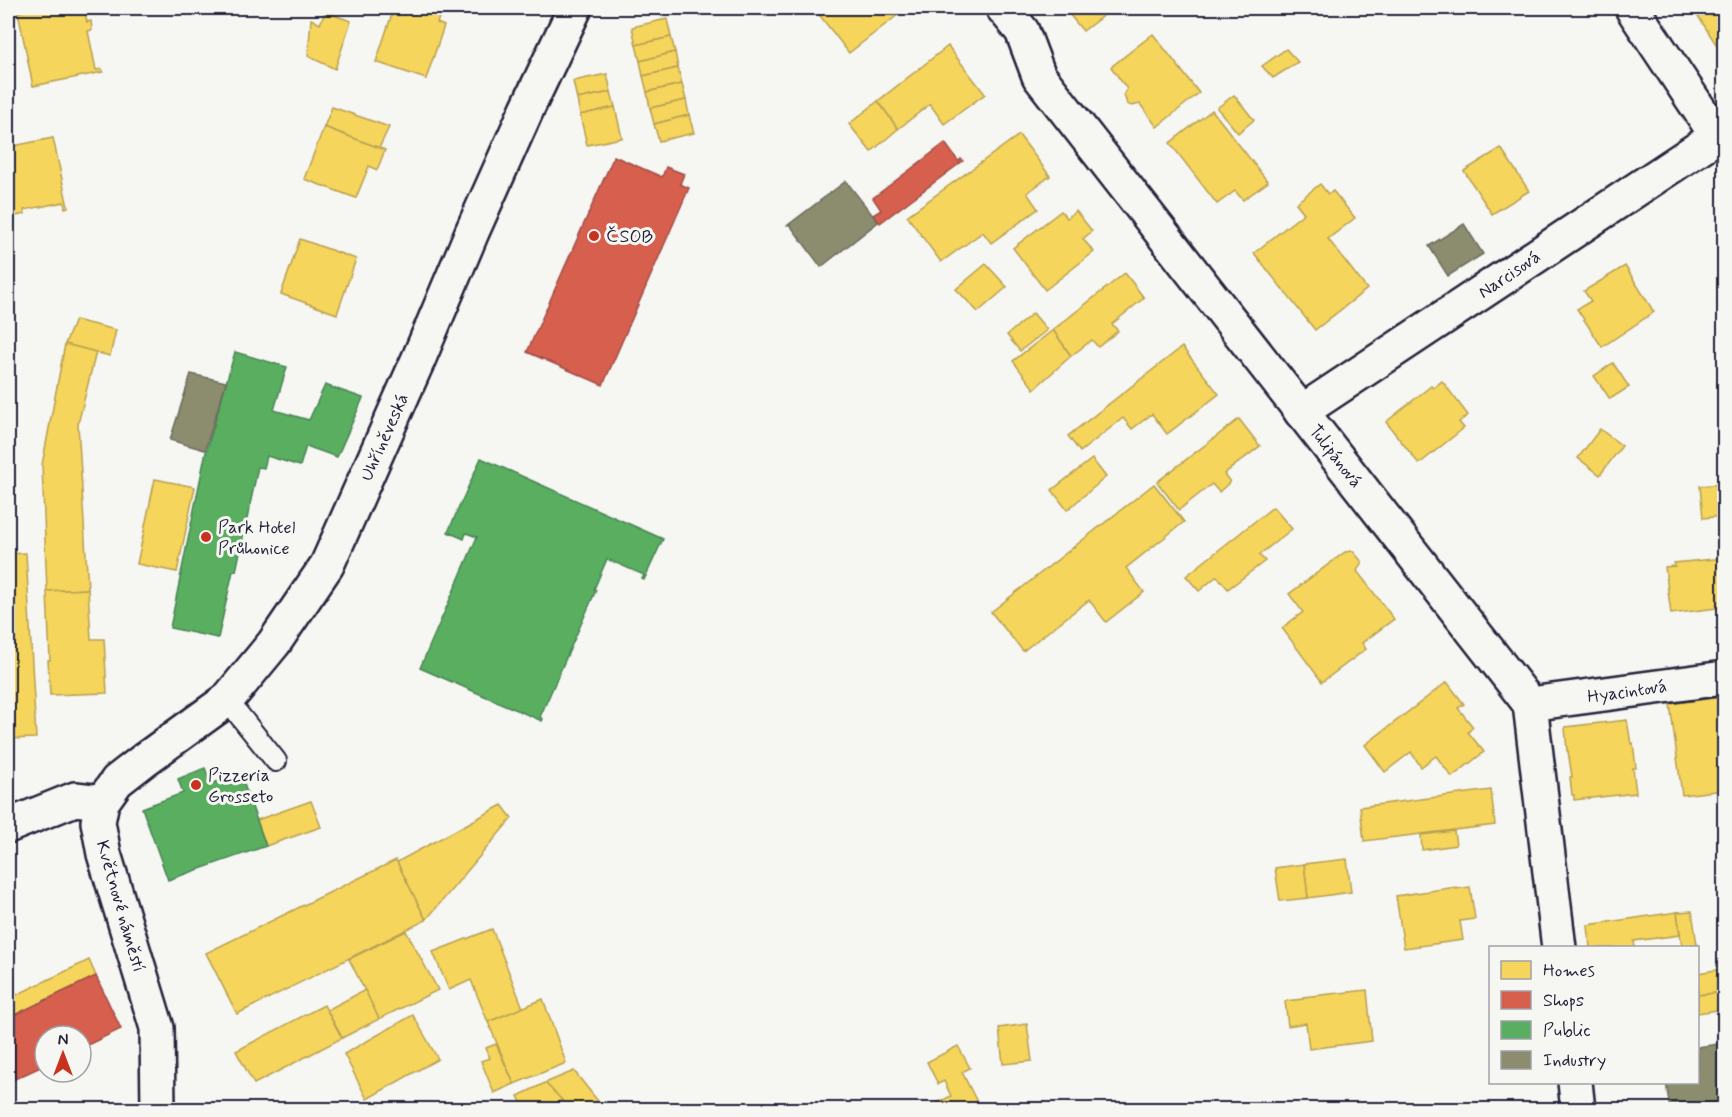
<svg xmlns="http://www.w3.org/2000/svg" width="1732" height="1117" viewBox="0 0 1732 1117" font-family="Mynerve,sans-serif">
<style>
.homes{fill:#f6d55c;stroke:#b69f52;stroke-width:1.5}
.shops{fill:#d6604d;stroke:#a04d48;stroke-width:1.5}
.public{fill:#5aae61;stroke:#498456;stroke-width:1.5}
.industry{fill:#8c8c6e;stroke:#6c6c5f;stroke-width:1.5}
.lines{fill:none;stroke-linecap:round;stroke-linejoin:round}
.lane-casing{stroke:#22223b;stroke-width:24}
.street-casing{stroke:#22223b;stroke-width:38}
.secondary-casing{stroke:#22223b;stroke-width:38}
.lane{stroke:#f6f6f2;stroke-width:20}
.street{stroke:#f6f6f2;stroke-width:33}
.secondary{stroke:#f6f6f2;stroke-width:33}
.poi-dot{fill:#c8321e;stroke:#f6f6f2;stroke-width:2}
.labels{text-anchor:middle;stroke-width:6;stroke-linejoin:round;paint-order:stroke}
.poi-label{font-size:18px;fill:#22223b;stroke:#f6f6f2;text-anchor:start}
.street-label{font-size:18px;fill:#22223b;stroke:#f6f6f2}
</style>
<rect width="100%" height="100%" fill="#f6f6f2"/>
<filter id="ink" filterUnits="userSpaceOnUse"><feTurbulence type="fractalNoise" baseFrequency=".0167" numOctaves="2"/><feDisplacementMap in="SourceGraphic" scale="12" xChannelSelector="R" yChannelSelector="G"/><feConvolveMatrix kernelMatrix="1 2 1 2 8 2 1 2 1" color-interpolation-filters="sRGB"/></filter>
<g filter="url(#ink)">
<g class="homes">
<polygon points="40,8 84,8 87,22 91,21 92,30 88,31 96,70 102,69 103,72 33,86 18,12"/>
<polygon points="394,8 398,9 399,8 427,8 441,12 437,23 444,26 426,79 376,62"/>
<polygon points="823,8 897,8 895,9 899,14 849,53 817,12"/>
<polygon points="1064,8 1113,8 1083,31"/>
<polygon points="1693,8 1724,8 1724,46 1719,49"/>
<polygon points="325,12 351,21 335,69 308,56 311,19 320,24"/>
<polygon points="667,19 671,37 636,45 632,27"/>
<polygon points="1153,34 1199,93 1157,127 1140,104 1132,106 1127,104 1124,94 1127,89 1111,67"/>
<polygon points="671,37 675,52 640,61 636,45"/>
<polygon points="948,46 985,94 944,124 930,104 898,129 878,101"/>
<polygon points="1286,49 1298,62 1273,78 1262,66"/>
<polygon points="675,52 678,68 643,76 640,61"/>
<polygon points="678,68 682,84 647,92 643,76"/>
<polygon points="607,74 611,92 577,99 573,81"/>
<polygon points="682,84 686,100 650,108 647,92"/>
<polygon points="611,92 615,107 580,115 577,99"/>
<polygon points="1234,95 1254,120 1238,133 1217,108"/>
<polygon points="686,100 689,115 654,124 650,108"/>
<polygon points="878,101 898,129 871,152 849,124"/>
<polygon points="332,107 389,127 379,148 324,127"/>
<polygon points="615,107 622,138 587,145 580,115"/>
<polygon points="1212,110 1268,182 1243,200 1235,191 1217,204 1170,143"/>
<polygon points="689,115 694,133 659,141 654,124"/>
<polygon points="324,127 385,150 377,170 369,166 356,198 304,179"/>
<polygon points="1019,135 1050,176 1027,193 1038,209 991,243 983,232 941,262 907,216"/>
<polygon points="53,138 68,207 65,208 64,202 24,210 25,214 16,216 15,212 8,213 8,147"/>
<polygon points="1501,148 1529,191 1492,214 1464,171"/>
<polygon points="1320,184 1328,194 1333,191 1355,218 1328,239 1367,289 1315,330 1254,253 1304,213 1296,203"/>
<polygon points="1061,211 1067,218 1076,211 1092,231 1083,239 1094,252 1045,290 1013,248"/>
<polygon points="300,239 356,259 337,314 281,294"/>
<polygon points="986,264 1007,287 978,312 956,289"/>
<polygon points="1625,266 1654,312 1602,347 1577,309 1591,301 1584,291"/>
<polygon points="1125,273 1144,298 1112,324 1118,331 1098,347 1092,340 1071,356 1053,330"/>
<polygon points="1033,313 1047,330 1020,351 1007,335"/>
<polygon points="75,320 116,330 110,356 65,344"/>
<polygon points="1053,330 1071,356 1034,389 1013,361"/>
<polygon points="65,344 96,352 78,424 88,589 47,591 42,465"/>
<polygon points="1182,347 1219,394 1167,434 1152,414 1132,429 1123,418 1080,452 1068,436"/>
<polygon points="1613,363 1629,387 1610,399 1594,376"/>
<polygon points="1442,381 1468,415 1459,422 1464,428 1419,464 1386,422 1431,386 1433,388"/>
<polygon points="1239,419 1260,446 1224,474 1230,482 1219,492 1212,484 1179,510 1157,482"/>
<polygon points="1600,429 1622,446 1600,475 1578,458"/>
<polygon points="1092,459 1106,477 1067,510 1052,490"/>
<polygon points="155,479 195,487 177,572 137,564"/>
<polygon points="1154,484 1184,522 1126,568 1144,592 1106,622 1089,600 1023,651 991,612"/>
<polygon points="1721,484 1724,516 1703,518 1700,486"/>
<polygon points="1273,507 1292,529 1259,555 1265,561 1228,589 1217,576 1199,591 1186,576"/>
<polygon points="1353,551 1362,562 1357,571 1394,619 1362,643 1366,649 1322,682 1282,628 1303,612 1289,594 1345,552"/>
<polygon points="26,553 36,738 8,739 8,554"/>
<polygon points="1724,558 1724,607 1671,614 1665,567 1675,566 1674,563"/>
<polygon points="88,589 91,639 104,639 107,693 50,695 48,660 50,660 47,591"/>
<polygon points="1447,682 1464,704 1458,708 1473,727 1468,732 1484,752 1452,777 1436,756 1421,767 1411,752 1385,772 1365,745"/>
<polygon points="1720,697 1724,727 1724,790 1682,795 1670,704"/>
<polygon points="1627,720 1631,744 1633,743 1636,768 1633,768 1636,793 1574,800 1574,795 1572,795 1570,777 1572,777 1568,751 1567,751 1565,727"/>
<polygon points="1491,790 1495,825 1364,841 1360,807"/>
<polygon points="311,801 321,827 266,846 257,820"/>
<polygon points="502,805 512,818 426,920 397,862"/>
<polygon points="1454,831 1456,845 1422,850 1421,835"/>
<polygon points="1347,859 1351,892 1308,898 1304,864"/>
<polygon points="396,860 426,920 237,1014 206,953"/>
<polygon points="1304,864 1308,898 1280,901 1275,868"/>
<polygon points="1456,887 1456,889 1470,887 1475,919 1460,921 1463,940 1404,948 1396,896"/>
<polygon points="1692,911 1697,945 1682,947 1677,912"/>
<polygon points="1677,912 1680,935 1634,941 1635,948 1590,948 1588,925"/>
<polygon points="492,929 523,1008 488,1022 471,980 449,990 433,952"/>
<polygon points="406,931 438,990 379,1019 349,959"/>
<polygon points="89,960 96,976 8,1018 8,999"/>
<polygon points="1721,969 1724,992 1698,995 1698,973"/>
<polygon points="365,990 379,1019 342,1038 327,1010"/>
<polygon points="1367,990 1372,1041 1309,1049 1306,1023 1288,1026 1285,1001 1303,999 1303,997"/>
<polygon points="1724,992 1724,1009 1698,1013 1698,995"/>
<polygon points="543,999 566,1063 514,1084 488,1022"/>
<polygon points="324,1005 342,1038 254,1084 236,1051"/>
<polygon points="413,1015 438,1059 367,1099 344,1054"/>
<polygon points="1027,1024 1032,1061 1003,1064 999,1028"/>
<polygon points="496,1044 514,1084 494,1093 481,1061 490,1058 486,1048"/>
<polygon points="958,1046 970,1068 962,1072 981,1110 930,1110 929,1107 951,1096 944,1081 938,1084 927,1062"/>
<polygon points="574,1071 605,1110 571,1110 545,1083"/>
<polygon points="545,1083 562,1100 543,1110 525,1110 518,1096"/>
</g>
<g class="shops">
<polygon points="945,143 958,161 961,159 963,161 880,223 873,215 881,210 873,198"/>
<polygon points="614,156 662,177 666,167 684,174 680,184 689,188 603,385 527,352"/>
<polygon points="96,976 121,1029 81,1048 81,1036 45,1036 45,1065 8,1082 8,1018"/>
</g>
<g class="public">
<polygon points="235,352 287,367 274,410 309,420 325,385 363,398 337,457 306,446 300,466 267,456 264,468 258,467 236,571 233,571 218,638 170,628 205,456"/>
<polygon points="481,458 663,539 644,580 642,579 644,575 607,559 594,589 596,590 540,717 543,719 542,721 420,668 477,537 466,533 464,539 448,532"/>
<polygon points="205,768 211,784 240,773 266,846 168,880 142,808 183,793 178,779"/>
</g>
<g class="industry">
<polygon points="846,181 878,222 821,267 790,225 788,225"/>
<polygon points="1464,224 1483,254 1448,276 1429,246"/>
<polygon points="191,374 226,382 205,450 170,440"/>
<polygon points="1724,1043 1724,1107 1708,1110 1670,1110 1666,1082 1698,1082 1698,1047"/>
</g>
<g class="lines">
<defs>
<polyline id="lane" points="227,700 276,761"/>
<g id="street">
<polyline points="1003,8 1022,31 1039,76 1530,704 1559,948"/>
<polyline points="1632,8 1717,136"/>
<polyline points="1301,412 1717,136 1724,133"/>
<polyline points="1530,704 1724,678"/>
<polyline points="8,826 75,799 102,802"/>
<polyline points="1575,1082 1578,1110"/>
</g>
<polyline id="secondary" points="158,1110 157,1028 104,854 98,822 102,802 117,781 144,760 227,700 274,643 327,565 419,358 472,232 527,109 575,8"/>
</defs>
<use href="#lane" class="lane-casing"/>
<use href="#street" class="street-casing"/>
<use href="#secondary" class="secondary-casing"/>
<use href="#lane" class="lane"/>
<use href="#street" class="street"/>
<use href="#secondary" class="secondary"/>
</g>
</g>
<g class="poi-dot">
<circle cx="594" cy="236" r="6"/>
<circle cx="206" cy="537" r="6"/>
<circle cx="196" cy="785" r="6"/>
</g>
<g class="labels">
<g class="poi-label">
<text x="606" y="242">ČSOB</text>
<text x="218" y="533">Park Hotel<tspan x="218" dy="21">Průhonice</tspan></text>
<text x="208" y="781">Pizzeria<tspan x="208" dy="21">Grosseto</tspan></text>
</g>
<g class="street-label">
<text transform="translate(1509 274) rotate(-34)" y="6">Narcisová</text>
<text transform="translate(384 437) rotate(-66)" y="6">Uhříněveská</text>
<text transform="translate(1336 456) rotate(52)" y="6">Tulipánová</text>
<text transform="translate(1627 691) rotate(-8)" y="6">Hyacintová</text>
<text transform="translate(121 906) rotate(74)" y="6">Květnové náměstí</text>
</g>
</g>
<rect width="1732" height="1117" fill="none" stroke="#f6f6f2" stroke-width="30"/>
<rect x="15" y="15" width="1702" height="1087" fill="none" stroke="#22223b" stroke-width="2" filter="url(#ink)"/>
<rect x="1489" y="946" width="210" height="138" fill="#f6f6f2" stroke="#a1a1a9" stroke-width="1.5"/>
<rect x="1501" y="961" width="30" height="18" fill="#f6d55c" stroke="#a1a1a9" stroke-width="1.5"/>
<text x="1543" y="976" font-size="18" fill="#22223b">Homes</text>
<rect x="1501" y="991" width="30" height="18" fill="#d6604d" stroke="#a1a1a9" stroke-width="1.5"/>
<text x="1543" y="1006" font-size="18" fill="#22223b">Shops</text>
<rect x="1501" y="1021" width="30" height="18" fill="#5aae61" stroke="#a1a1a9" stroke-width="1.5"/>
<text x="1543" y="1036" font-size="18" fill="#22223b">Public</text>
<rect x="1501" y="1051" width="30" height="18" fill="#8c8c6e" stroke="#a1a1a9" stroke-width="1.5"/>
<text x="1543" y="1066" font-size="18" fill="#22223b">Industry</text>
<g transform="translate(63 1054)"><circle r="28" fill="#f6f6f2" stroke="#a1a1a9" stroke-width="1.5"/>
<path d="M0-4.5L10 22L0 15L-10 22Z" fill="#c8321e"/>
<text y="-9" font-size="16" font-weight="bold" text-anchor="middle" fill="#22223b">N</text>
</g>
</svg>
